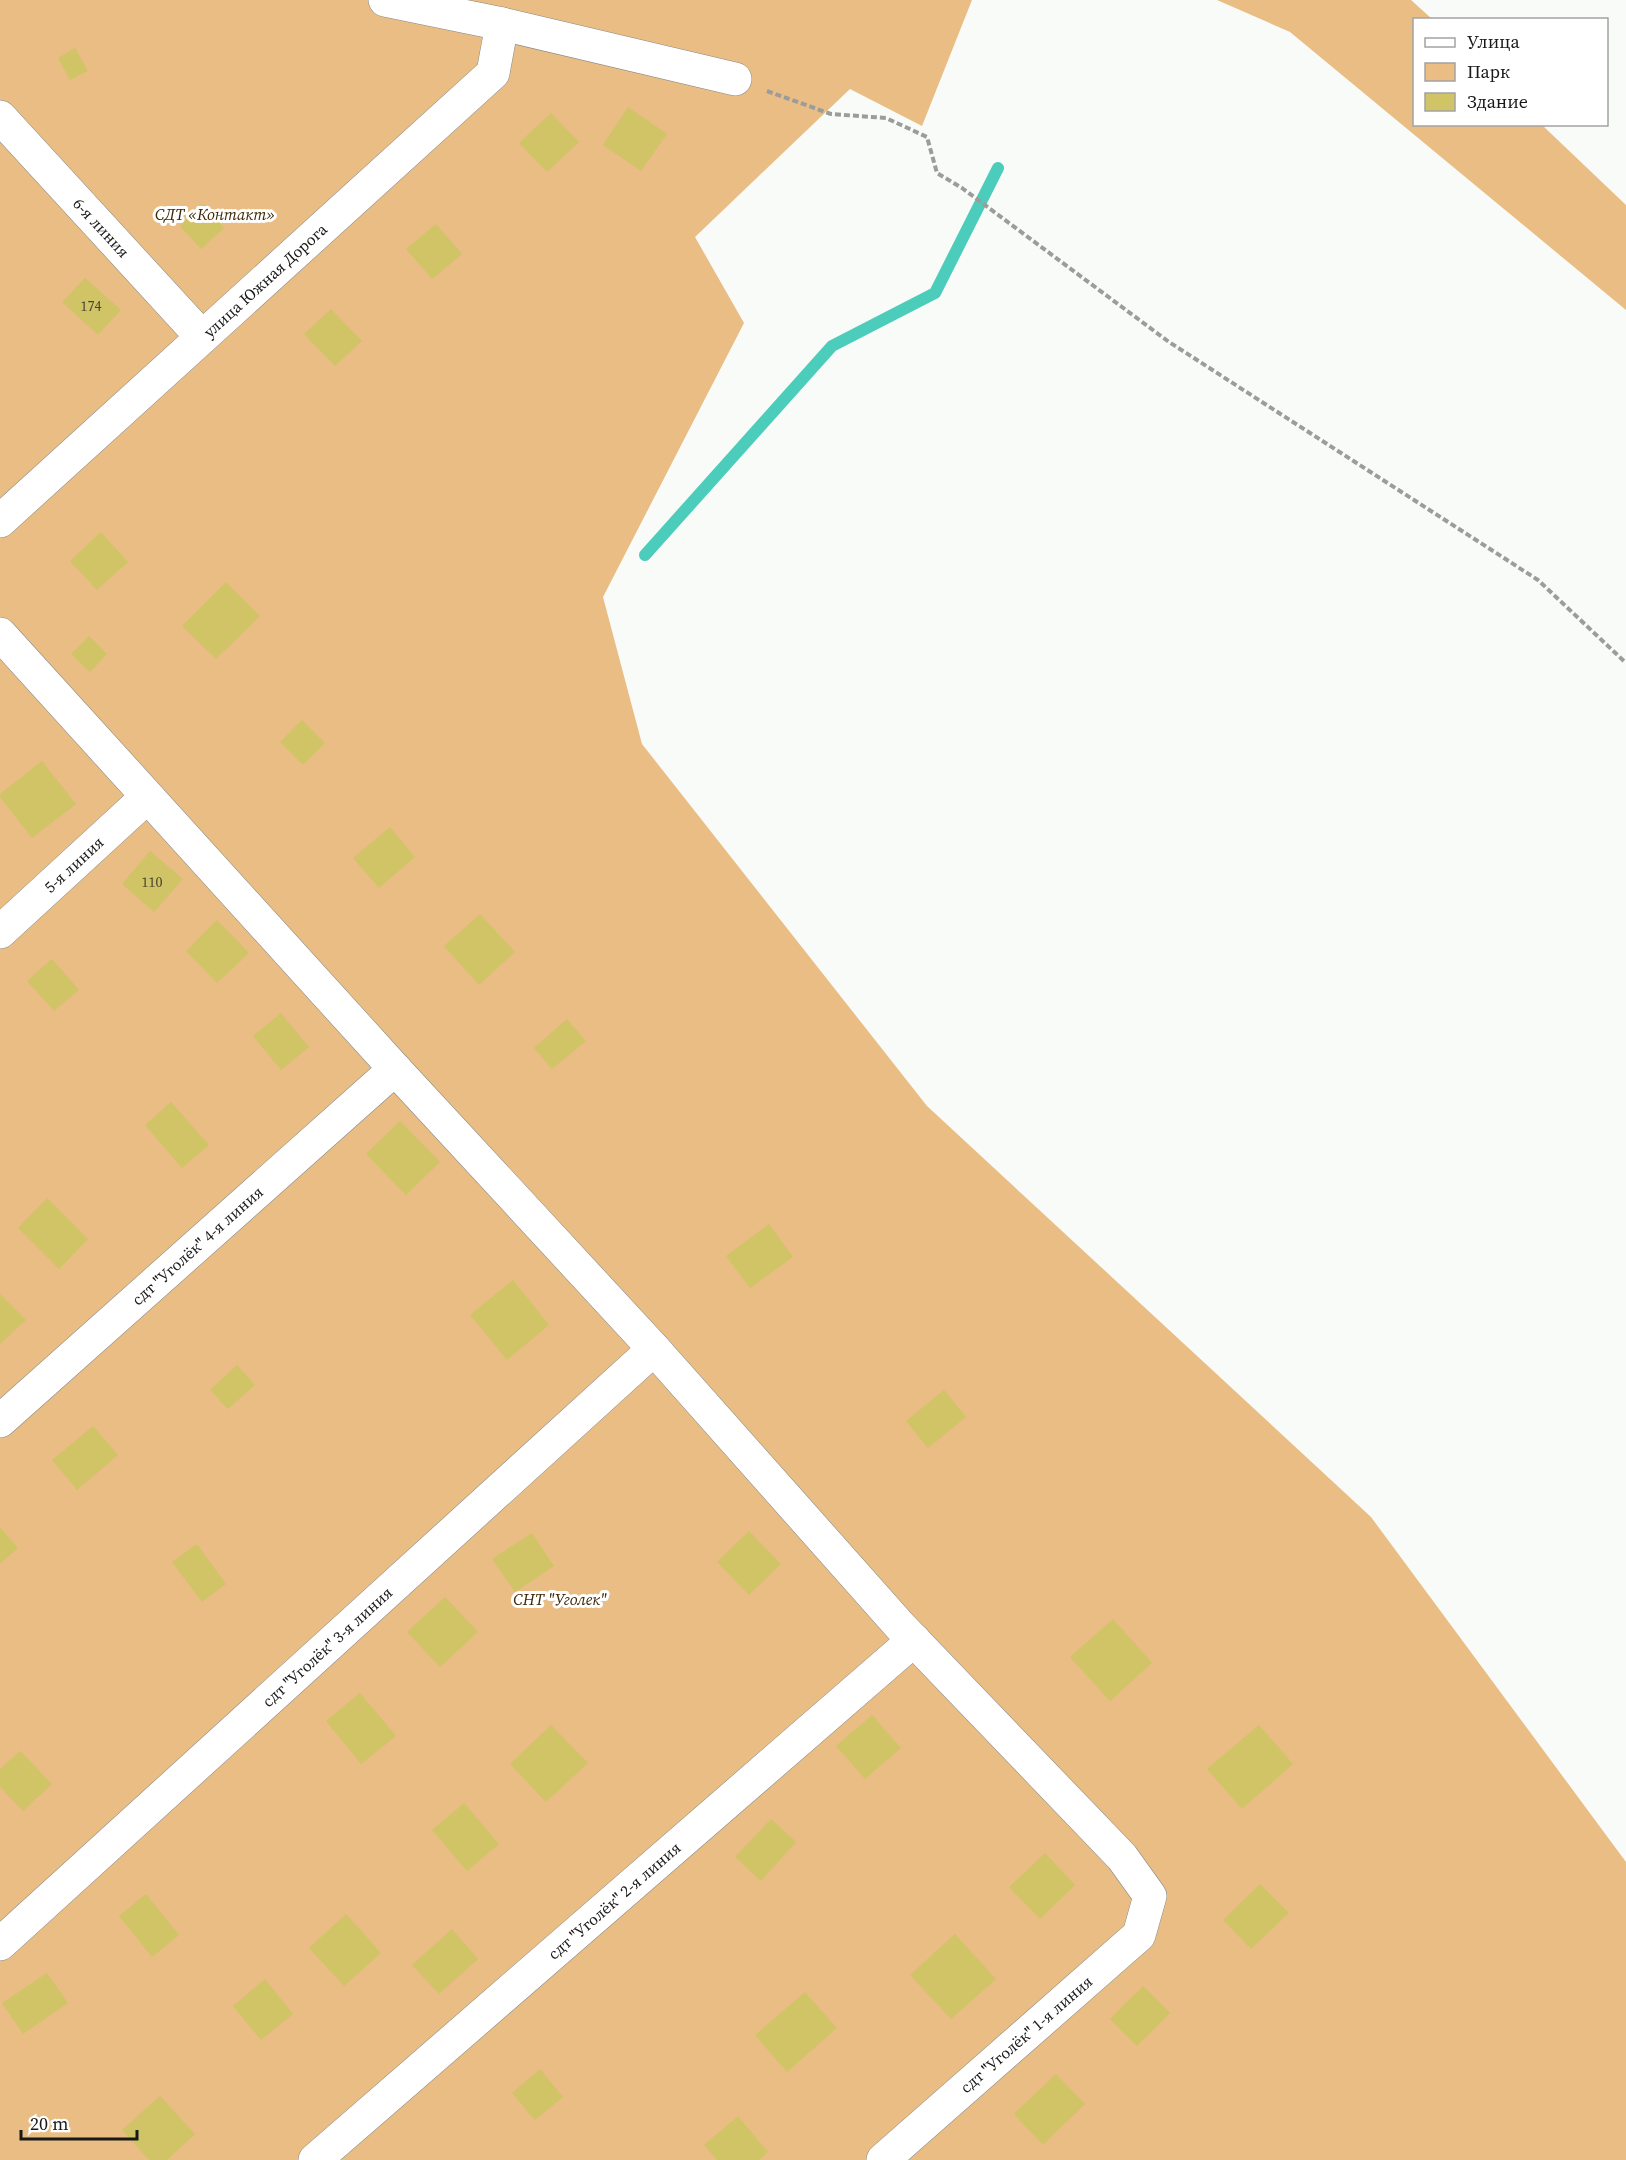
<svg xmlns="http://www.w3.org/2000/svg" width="1626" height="2160" viewBox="0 0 1626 2160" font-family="'Source Serif 4',serif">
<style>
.green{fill:#e9bd83}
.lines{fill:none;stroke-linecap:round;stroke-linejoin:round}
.stream{stroke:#4ccdbb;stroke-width:12}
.building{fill:#d1c467}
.minor-casing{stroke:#868885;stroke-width:34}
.path{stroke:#9b9d9a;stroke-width:4;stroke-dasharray:6 3;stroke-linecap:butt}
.minor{stroke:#fff;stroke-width:33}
.labels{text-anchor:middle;stroke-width:6;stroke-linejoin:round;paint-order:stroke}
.number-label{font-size:14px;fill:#47442c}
.park-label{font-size:16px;font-style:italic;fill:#3e2804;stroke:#fff}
.street-label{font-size:16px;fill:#191a18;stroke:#fff}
</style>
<rect width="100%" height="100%" fill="#f9fbf8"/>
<g class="green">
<polygon points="0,0 972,0 922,126 850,89 695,237 744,323 603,597 642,744 927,1106 1371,1517 1626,1862 1626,2160 0,2160"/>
<polygon points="1217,0 1411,0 1432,19 1414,20 1414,124 1542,125 1626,205 1626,310 1290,32"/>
</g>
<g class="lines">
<polyline class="stream" points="645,555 832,346 935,293 998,168"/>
</g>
<g class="building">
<polygon points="75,48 88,71 70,80 58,58"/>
<polygon points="628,107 667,134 641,171 603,145"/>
<polygon points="551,113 579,142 547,172 519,143"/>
<polygon points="203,204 224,228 201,249 180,226"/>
<polygon points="436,224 462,254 432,279 406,249"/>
<polygon points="85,278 121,310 98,335 62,302"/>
<polygon points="331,309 362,341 335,366 304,334"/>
<polygon points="101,532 128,562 97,590 70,561"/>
<polygon points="226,582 260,616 216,659 182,626"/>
<polygon points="89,636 107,654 90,672 71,654"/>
<polygon points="302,720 325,743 303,765 280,742"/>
<polygon points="42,761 76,804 32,838 0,797 0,794"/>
<polygon points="390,827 415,857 379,888 353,858"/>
<polygon points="150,851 183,879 154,912 122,884"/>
<polygon points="480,914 515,952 479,985 444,946"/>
<polygon points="217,920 249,953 217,983 186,951"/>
<polygon points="52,959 79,990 54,1011 27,981"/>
<polygon points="281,1013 309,1047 281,1070 253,1036"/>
<polygon points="567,1019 586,1041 552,1069 534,1048"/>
<polygon points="171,1102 209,1145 182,1168 145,1125"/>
<polygon points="400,1121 440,1162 406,1195 366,1154"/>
<polygon points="47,1198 88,1239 59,1269 18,1228"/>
<polygon points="769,1224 793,1257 750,1288 726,1256"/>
<polygon points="513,1280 549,1325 507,1360 470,1315"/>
<polygon points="0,1294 26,1320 0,1344"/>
<polygon points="237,1365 255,1385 228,1409 210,1390"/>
<polygon points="944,1390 966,1417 928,1448 906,1421"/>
<polygon points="93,1426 118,1455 77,1490 52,1460"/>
<polygon points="0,1527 18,1548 0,1564"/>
<polygon points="749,1531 781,1564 749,1595 717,1562"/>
<polygon points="532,1533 554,1566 515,1592 492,1559"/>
<polygon points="197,1544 226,1584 202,1602 172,1562"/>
<polygon points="445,1597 478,1632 440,1667 407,1632"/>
<polygon points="1113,1619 1152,1663 1110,1701 1070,1657"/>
<polygon points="360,1693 396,1736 361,1764 326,1721"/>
<polygon points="872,1715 901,1748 865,1779 836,1746"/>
<polygon points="551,1725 588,1763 546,1802 510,1764"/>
<polygon points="1259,1725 1293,1764 1242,1809 1207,1769"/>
<polygon points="20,1751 52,1784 23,1811 0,1787 0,1769"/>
<polygon points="464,1803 499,1844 467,1871 432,1830"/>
<polygon points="771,1819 796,1842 761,1881 735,1857"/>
<polygon points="1045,1853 1075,1885 1040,1919 1009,1887"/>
<polygon points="1260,1884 1289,1913 1251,1949 1223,1920"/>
<polygon points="146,1894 179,1935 152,1957 119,1916"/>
<polygon points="346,1914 381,1953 344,1986 309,1948"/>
<polygon points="452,1929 478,1959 439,1994 412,1965"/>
<polygon points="955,1934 996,1979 951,2019 910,1975"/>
<polygon points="47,1973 68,2003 23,2034 2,2003"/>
<polygon points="265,1979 293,2014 261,2040 233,2006"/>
<polygon points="1143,1986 1170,2013 1137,2046 1110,2019"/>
<polygon points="805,1992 837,2028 787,2072 755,2035"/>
<polygon points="540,2069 563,2097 535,2120 512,2093"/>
<polygon points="1056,2074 1085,2104 1043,2145 1014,2114"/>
<polygon points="160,2096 195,2134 167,2160 149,2160 122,2130"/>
<polygon points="738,2116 768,2152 759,2160 717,2160 704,2145"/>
</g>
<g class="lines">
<defs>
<g id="minor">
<polyline points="385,0 502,24 735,79"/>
<path id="s1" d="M 0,117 L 202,337"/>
<path id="s2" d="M 0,521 L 493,73 L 502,24"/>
<polyline points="0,634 395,1069 654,1349 900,1626 1122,1857 1150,1896 1139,1935 883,2160"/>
<path id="s3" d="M 0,932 L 147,797"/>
<path id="s4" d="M 0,1421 L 395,1069"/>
<path id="s5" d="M 0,1944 L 654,1349"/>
<path id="s6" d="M 315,2160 L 914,1640"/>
</g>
</defs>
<use href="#minor" class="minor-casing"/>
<polyline class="path" points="767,91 831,114 886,118 927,137 937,173 962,188 1169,342 1538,580 1626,663"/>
<use href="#minor" class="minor"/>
</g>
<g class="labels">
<g class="number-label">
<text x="91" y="311">174</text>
<text x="152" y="887">110</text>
</g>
<g class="park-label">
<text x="215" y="220">СДТ «Контакт»</text>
<text x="560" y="1605">СНТ "Уголек"</text>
</g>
<g class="street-label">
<text dy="6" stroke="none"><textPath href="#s1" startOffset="150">6-я линия</textPath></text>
<text dy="6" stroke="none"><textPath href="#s2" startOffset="358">улица Южная Дорога</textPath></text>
<text dy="6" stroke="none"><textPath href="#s3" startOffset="100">5-я линия</textPath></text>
<text dy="6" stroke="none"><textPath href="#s4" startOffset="264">сдт "Уголёк" 4-я линия</textPath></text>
<text dy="6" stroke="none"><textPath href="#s5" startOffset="442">сдт "Уголёк" 3-я линия</textPath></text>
<text dy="6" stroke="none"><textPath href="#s6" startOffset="396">сдт "Уголёк" 2-я линия</textPath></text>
<text transform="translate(1026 2034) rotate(-41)" y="6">сдт "Уголёк" 1-я линия</text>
</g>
</g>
<rect x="1413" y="18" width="195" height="108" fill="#ffffff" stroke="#a3a3a3" stroke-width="1.5"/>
<rect x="1425" y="38" width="30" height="9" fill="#ffffff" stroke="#a3a3a3" stroke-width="1.5"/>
<text x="1467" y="48" font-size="18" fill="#191a18">Улица</text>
<rect x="1425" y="63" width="30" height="18" fill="#e9bd83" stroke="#a3a3a3" stroke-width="1.5"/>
<text x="1467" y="78" font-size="18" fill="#191a18">Парк</text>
<rect x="1425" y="93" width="30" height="18" fill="#d1c467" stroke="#a3a3a3" stroke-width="1.5"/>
<text x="1467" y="108" font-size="18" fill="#191a18">Здание</text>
<path d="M21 2130v9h116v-9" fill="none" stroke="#191a18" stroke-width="3"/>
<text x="30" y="2130" font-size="18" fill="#191a18" stroke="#ffffff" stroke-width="4.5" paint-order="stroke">20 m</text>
</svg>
